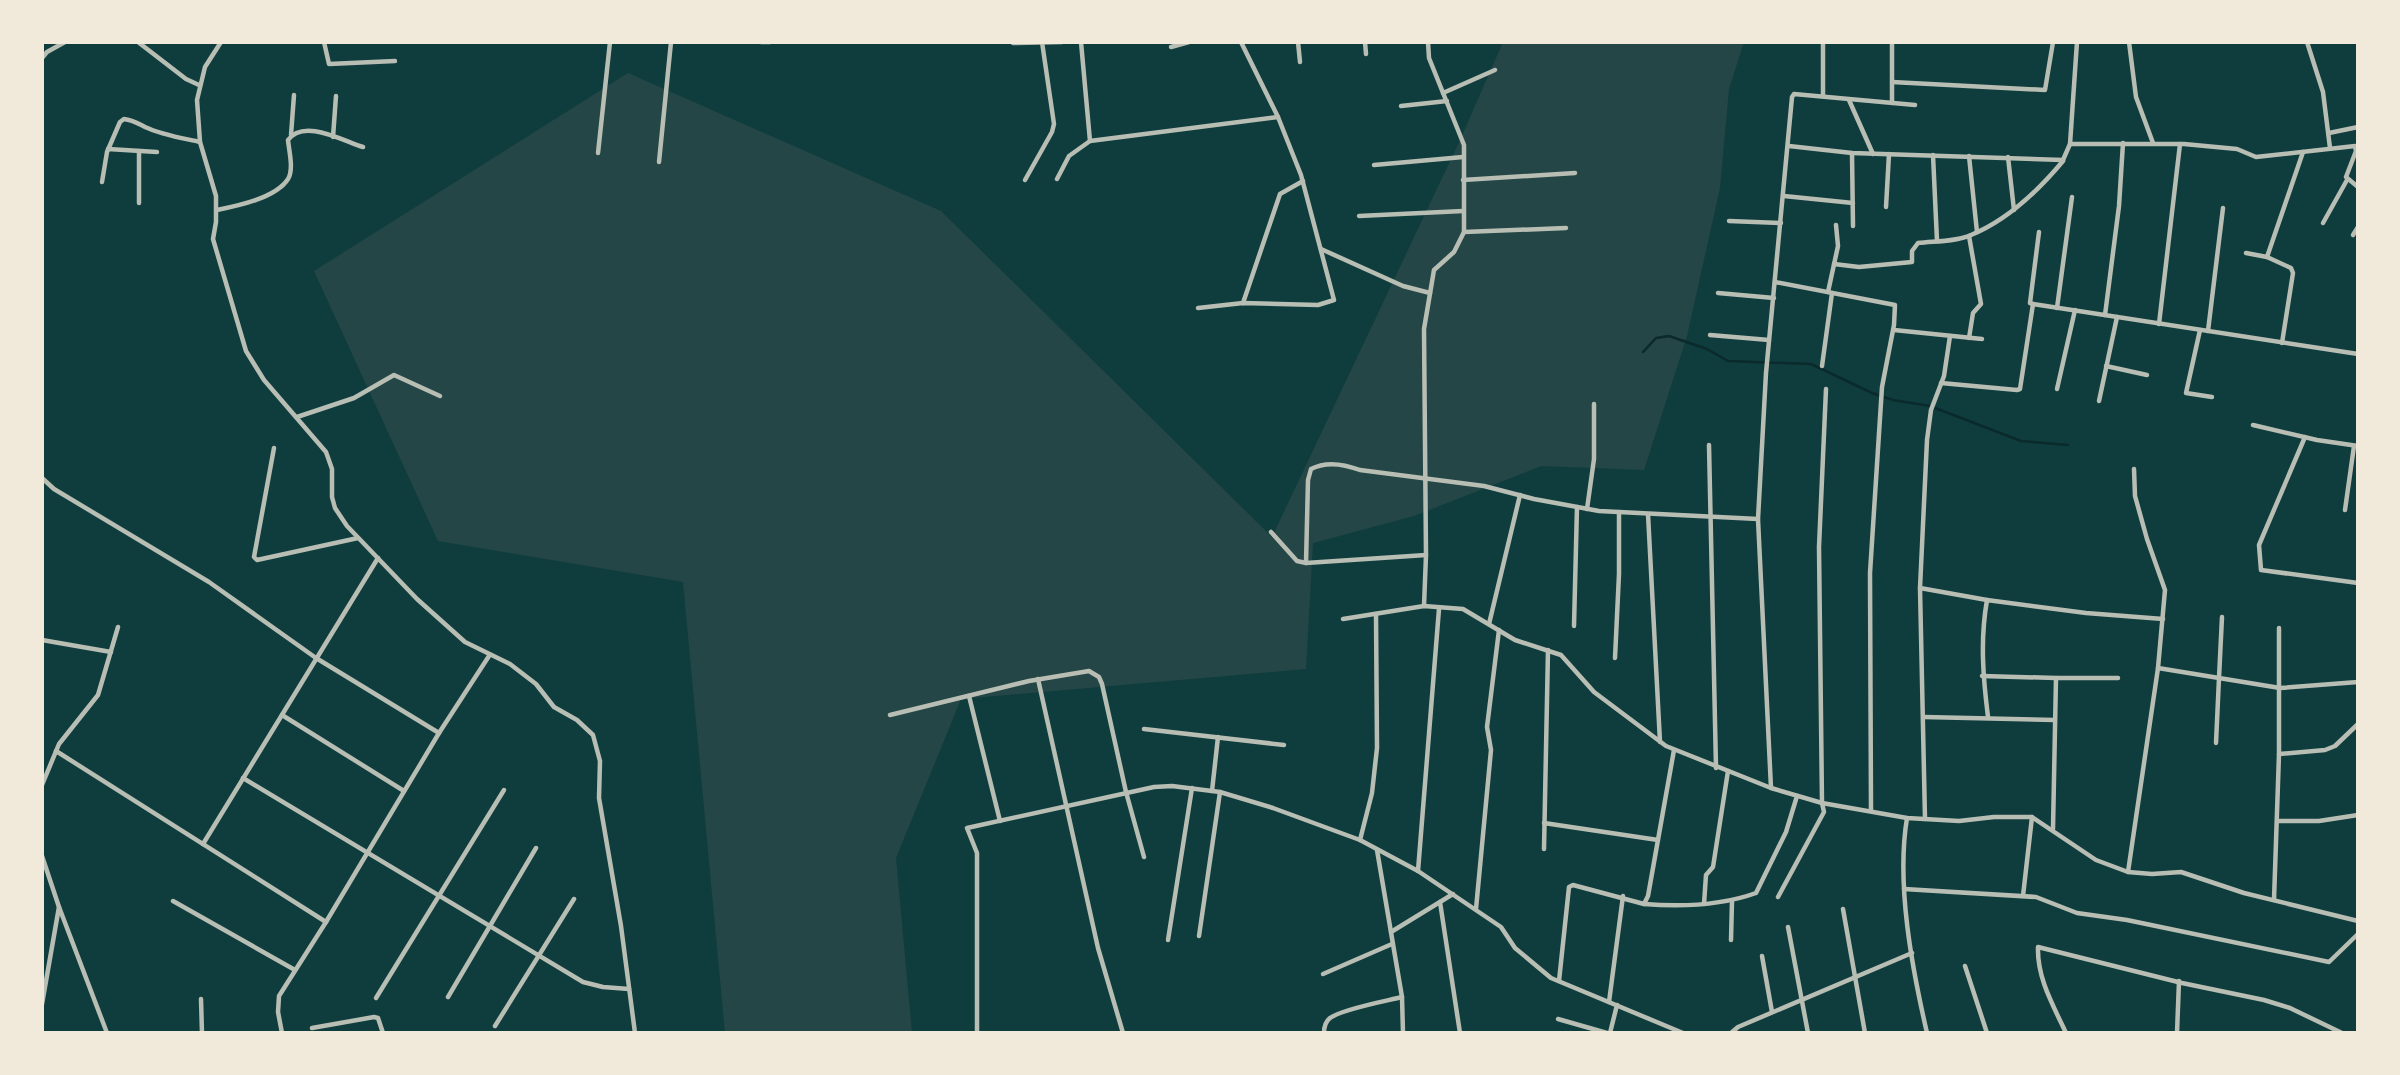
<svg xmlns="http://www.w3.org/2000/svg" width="2400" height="1075" viewBox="0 0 2400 1075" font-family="'Nunito Sans',sans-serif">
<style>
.green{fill:#244646}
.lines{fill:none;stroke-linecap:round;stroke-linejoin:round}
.stream{stroke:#0a2a2b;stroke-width:2.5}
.minor{stroke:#b8beb3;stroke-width:4.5}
</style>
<rect width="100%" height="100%" fill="#0f3d3e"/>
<polygon class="green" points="1503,42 1744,42 1729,89 1720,188 1687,336 1644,470 1541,466 1414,516 1313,543 1306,669 961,699 896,858 912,1033 725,1033 683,582 438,541 314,271 628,73 941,211 1272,537 1461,138"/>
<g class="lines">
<polyline class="stream" points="1643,352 1656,338 1669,336 1707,349 1728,361 1811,364 1872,393 1893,400 1930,406 2021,441 2068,445"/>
<g class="minor">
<polyline points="138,42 186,79 199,85"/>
<polyline points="221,42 205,67 197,100 200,142 216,196 216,222 213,239 246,351 264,380 326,452 332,469 332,497 335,508 347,526 417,599 465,642 510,664 536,684 554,707 577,720 593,735 600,761 599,798 621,926 635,1033"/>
<polyline points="324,42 329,64 395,61"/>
<polyline points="761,42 770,42"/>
<polyline points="1081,42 1090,141"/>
<polyline points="1298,42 1300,62"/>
<polyline points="1365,42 1366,54"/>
<polyline points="1823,42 1823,96"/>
<polyline points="1892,42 1892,103"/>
<polyline points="2129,42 2136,97 2153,143"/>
<polyline points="2307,42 2323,92 2330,148"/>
<polyline points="1013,43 1062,42"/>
<polyline points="1171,47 1189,42"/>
<polyline points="42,58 47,52 65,42"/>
<polyline points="1892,82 2045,90 2053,42"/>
<polyline points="1443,93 1495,70"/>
<polyline points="1849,100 1873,154"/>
<polyline points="1401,106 1447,101"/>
<polyline points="2329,133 2358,127"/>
<polyline points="291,135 294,95"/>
<polyline points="333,137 336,96"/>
<polyline points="2070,144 2184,144 2237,149 2256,157 2355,146 2356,151 2346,177 2358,187"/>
<polyline points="1789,146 1852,153 2063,160 2070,144 2077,42"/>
<polyline points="108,149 157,152"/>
<polyline points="598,153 610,42"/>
<polyline points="1852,153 1853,226"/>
<polyline points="1933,155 1937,241"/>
<polyline points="1969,156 1977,232"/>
<polyline points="2008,157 2014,210"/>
<polyline points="659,162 671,42"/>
<polyline points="1374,165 1463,157"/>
<polyline points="1057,179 1069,156 1090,141 1278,117"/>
<polyline points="1025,180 1052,132 1054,124 1042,42"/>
<polyline points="1463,180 1575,173"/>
<path d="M 102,182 L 107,152 L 120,122 L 124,119 C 133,120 137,123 145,127 C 162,135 182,138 200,142"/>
<polyline points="1784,196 1853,203"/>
<polyline points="139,203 139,151"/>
<polyline points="1886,207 1889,154"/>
<path d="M 217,210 C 237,206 276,198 288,179 C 294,169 289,151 288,140 C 304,118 343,141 363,147"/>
<polyline points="1359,216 1463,211"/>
<polyline points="1729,221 1781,223"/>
<polyline points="2323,223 2347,180"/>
<polyline points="1464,232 1566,228"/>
<polyline points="2039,232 2030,303 2033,304 2358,354"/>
<polyline points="2353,235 2358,227"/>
<polyline points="1321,249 1403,286 1430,293"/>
<polyline points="2246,253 2267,257 2291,268 2293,273 2282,343"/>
<polyline points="2267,257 2303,152"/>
<path d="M 1834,264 L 1859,267 L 1912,262 L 1912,251 L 1918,243 C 1935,241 1955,242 1971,235 C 2008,220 2038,191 2063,161"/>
<polyline points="1775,282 1895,305 1894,325 1882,387 1870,573 1871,811"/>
<polyline points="1828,292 1838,246 1836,225"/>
<polyline points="1718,293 1774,298"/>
<polyline points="1243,303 1280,194 1303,181"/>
<polyline points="1198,308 1243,303 1318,305 1334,300 1301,175 1278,117 1241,42"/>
<polyline points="2057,308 2072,197"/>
<polyline points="2105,315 2119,206 2123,143"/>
<polyline points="2159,324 2180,144"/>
<polyline points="1894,330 1982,339"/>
<polyline points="2200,330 2186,393 2212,397"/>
<polyline points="2208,331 2223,208"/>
<polyline points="1710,335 1769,340"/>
<polyline points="1950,336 1944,376 1931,410 1927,440 1920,588 1987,600"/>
<polyline points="1969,338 1973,313 1981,304 1969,236"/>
<polyline points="1822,366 1832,293"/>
<polyline points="2106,366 2147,375"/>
<polyline points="1941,383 2017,390 2020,389 2033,304"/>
<polyline points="2057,389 2075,310"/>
<polyline points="2099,401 2117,317"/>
<polyline points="297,417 354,398 394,375 440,396"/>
<polyline points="2253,425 2317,440 2358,446"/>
<polyline points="2305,437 2259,545 2261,570 2358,583"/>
<polyline points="1709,445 1716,768"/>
<polyline points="274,448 254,557 257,560 358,538"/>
<polyline points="2134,469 2135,496 2147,539 2165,590 2158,668 2219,678 2216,743"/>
<polyline points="42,478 54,489 209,582 316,658 439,733"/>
<polyline points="1587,509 1594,459 1594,404"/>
<polyline points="2345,510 2354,446"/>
<polyline points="1648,514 1660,742"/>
<polyline points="1271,532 1297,561 1306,563 1426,555"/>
<path d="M 1306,563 L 1308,480 L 1311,469 C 1326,461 1344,464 1360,470 L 1484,486 L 1534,499 L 1599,511 L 1758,519"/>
<polyline points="1920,588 1925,819"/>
<polyline points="1424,606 1426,555 1424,329 1434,270 1454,252 1464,232 1464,145 1429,58 1428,42"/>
<polyline points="2222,617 2219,678 2280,688 2358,682"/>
<polyline points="1343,619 1424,606 1463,609 1515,640 1561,655 1594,692 1666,746 1771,788 1822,803 1907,818 1959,821 1994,817 2032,817 2096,860 2128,872 2152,874 2181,872 2244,893 2358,921"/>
<polyline points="1489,624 1520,495"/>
<polyline points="1574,626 1577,507"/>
<polyline points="42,640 111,652"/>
<polyline points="1615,658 1619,574 1619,512"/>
<polyline points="1982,676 2056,678"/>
<polyline points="1038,679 1098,948 1123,1033"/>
<polyline points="969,696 1000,821"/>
<polyline points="282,715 404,791"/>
<polyline points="890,715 1029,681 1089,671 1099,677 1102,684 1126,792 1144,857"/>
<polyline points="1924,717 2055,720"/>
<path d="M 1988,717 C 1983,677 1980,640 1987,600 L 2086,613 L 2163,619"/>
<polyline points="1144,729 1284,745"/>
<polyline points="56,751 326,922"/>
<polyline points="2279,754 2325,750 2335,746 2358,724"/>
<polyline points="243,778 583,982 603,987 629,989"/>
<polyline points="42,785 59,744 98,695 118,627"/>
<polyline points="1771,788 1758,519 1766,373 1792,97 1794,94 1915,105"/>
<polyline points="1212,791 1218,737"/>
<path d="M 1907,818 C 1896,884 1912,968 1927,1033"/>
<polyline points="2278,821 2319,821 2358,815"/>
<polyline points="1544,823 1658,840"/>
<polyline points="2053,829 2056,678 2118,678"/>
<polyline points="1360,840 1372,793 1377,748 1376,614"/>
<polyline points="203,844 378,558"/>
<polyline points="1544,849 1548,650"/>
<polyline points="1377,850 1402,997 1403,1033"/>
<polyline points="42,856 59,907 42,1004"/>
<polyline points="1418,871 1439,609"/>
<polyline points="2128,872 2158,668"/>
<polyline points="1904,889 2036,897 2077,913 2127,920 2329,962 2358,934"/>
<polyline points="2023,896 2032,817"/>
<polyline points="1778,897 1824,812 1822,803 1819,547 1826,389"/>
<polyline points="2274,900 2279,754 2279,628"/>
<polyline points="173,901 295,970"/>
<polyline points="1440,902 1460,1033"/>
<path d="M 1644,904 C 1682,907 1720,906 1756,893 L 1786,832 L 1797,796"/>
<polyline points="1704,904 1706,875 1713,867 1728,771"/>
<polyline points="59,907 107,1033"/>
<polyline points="1476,909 1491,750 1487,727 1499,630"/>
<polyline points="1843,909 1865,1033"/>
<polyline points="1788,927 1808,1033"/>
<polyline points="1391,932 1453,894"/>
<polyline points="1199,936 1220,792"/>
<polyline points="1168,940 1192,788"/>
<polyline points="1731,940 1732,901"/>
<polyline points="1762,956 1772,1012"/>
<polyline points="1965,966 1987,1033"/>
<polyline points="1323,974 1392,944"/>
<polyline points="1559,981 1569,887 1573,885 1644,904 1648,896 1674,750"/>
<polyline points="448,997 536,848"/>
<polyline points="376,998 504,790"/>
<polyline points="201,999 202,1033"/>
<polyline points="1609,1002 1623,896"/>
<polyline points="1558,1019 1607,1033"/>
<polyline points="495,1026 574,899"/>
<polyline points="312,1028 374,1017 378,1018 383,1033"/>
<polyline points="282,1033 278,1012 279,996 326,922 439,733 489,656"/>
<polyline points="977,1033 977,853 967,828 1154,787 1172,786 1220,792 1273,808 1360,840 1418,871 1501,927 1515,948 1551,978 1683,1033"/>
<path d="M 1324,1033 C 1324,1027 1325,1022 1330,1018 C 1342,1009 1386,1001 1402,997"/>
<polyline points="1610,1033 1617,1005"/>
<polyline points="1731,1033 1738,1027 1912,953"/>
<path d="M 2066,1033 C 2053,1005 2037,978 2038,947 L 2182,983 L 2264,1000 L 2290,1008 L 2342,1033"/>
<polyline points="2177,1033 2179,981"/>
</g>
</g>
<rect width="2400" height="1075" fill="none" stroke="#f1e9da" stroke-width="88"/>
</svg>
